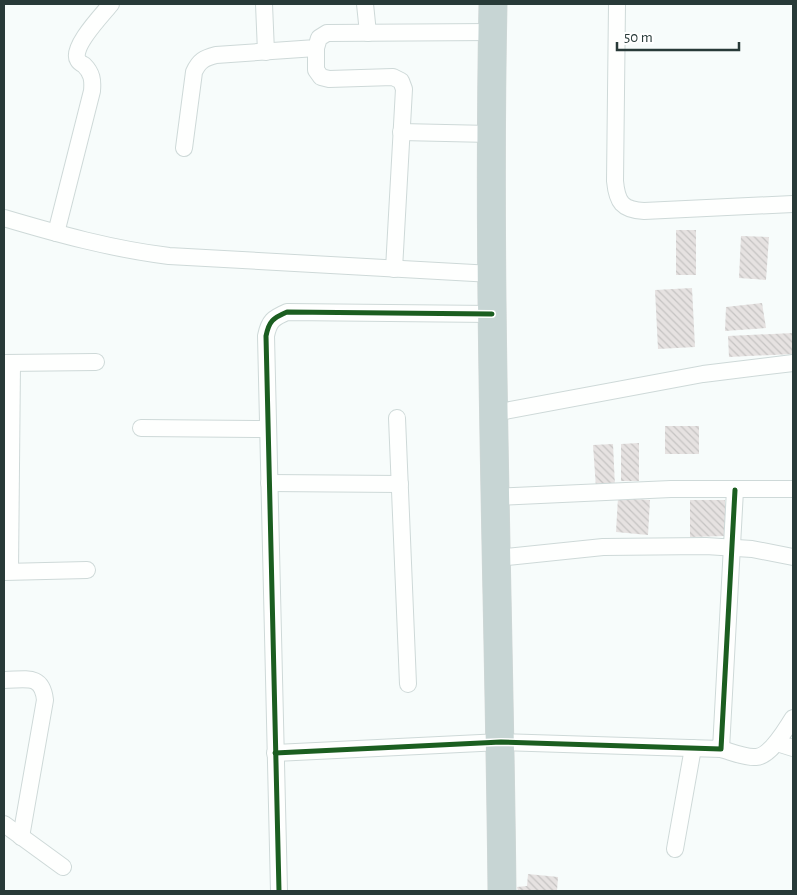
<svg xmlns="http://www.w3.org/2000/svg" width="797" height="895" viewBox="0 0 797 895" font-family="'Alegreya Sans',sans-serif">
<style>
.building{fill:url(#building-back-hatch)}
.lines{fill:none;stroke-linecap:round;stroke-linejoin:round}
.street-casing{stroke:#ced9d8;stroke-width:18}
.highway-casing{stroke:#d1d7d6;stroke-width:29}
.street{stroke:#fefffe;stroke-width:16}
.highway{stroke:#c7d5d4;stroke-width:28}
.cycleway-casing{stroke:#fff;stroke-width:8}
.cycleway{stroke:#1b5e20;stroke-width:5}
</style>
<defs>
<pattern id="building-back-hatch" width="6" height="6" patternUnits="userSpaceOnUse" patternTransform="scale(1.25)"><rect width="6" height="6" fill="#e6e2e1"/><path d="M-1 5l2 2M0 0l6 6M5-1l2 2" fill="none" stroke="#c5c3c2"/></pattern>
</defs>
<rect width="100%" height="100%" fill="#f7fcfb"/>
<g class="building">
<rect x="676" y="230" width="20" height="45"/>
<polygon points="741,236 769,237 766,280 739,278"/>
<polygon points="692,288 695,347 658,349 655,290"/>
<polygon points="762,303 766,328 725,331 726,307"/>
<polygon points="793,333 793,354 729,357 728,336"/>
<rect x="665" y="426" width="34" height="28"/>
<polygon points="639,443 639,481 621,481 621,444"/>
<polygon points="613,444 615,487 596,488 593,445"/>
<polygon points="618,498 650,500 648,535 616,532"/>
<polygon points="690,500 725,500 726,536 690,537"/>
<polygon points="528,874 558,877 557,891 518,891 517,887 527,886"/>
</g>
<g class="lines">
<defs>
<g id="street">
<polyline points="264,4 266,52"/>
<polyline points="365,4 368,33"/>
<path d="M 617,4 L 615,181 C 617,202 622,210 644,211 L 793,204"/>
<polyline points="316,48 316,70 321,77 329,79 393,77 401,81 404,89 394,269"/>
<polyline points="401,132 490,134"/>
<path d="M 184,148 L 194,72 C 199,61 204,58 216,55 L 316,48 L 319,38 L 327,33 L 492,32"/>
<path d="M 4,218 C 58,234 112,249 169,256 L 492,274"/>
<path d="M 56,233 L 92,91 C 93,80 92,73 84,65 C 82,64 79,62 78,60 C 70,48 103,14 111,4"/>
<polyline points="4,363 96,362"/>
<polyline points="494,413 703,374 793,363"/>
<polyline points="397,418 408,684"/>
<polyline points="141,428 268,429"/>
<polyline points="269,483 400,484"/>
<polyline points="494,497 671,489 793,489"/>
<polyline points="497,558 603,547 706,546 752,549 793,557"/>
<polyline points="10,571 12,363"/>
<polyline points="4,572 87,570"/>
<path d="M 4,680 C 25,680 42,673 45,700 L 21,837"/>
<polyline points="777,743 793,748"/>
<path d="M 721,749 C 732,752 745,758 756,757 C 771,756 785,730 793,718"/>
<polyline points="275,753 501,742 721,749 735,490"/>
<polyline points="4,824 63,867"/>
<polyline points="675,849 693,748"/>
<path d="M 279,891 L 266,336 C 269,321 273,318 287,312 L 492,314"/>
</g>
<path id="highway" d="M 493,4 C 487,300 499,595 502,891"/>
</defs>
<use href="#street" class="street-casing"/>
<use href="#highway" class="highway-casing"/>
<use href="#street" class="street"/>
<use href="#highway" class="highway"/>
<defs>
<g id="cycleway">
<polyline points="275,753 501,742 721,749 735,490"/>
<path d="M 279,891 L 266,336 C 269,321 273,318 287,312 L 492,314"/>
</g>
</defs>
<use href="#cycleway" class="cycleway-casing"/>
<use href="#cycleway" class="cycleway"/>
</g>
<rect width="797" height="895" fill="none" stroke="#283a38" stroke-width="10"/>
<path d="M617 42v8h122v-8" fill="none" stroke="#283a38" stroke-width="2.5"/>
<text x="624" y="42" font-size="15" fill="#283a38" stroke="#ffffff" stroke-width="4" paint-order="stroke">50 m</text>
</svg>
